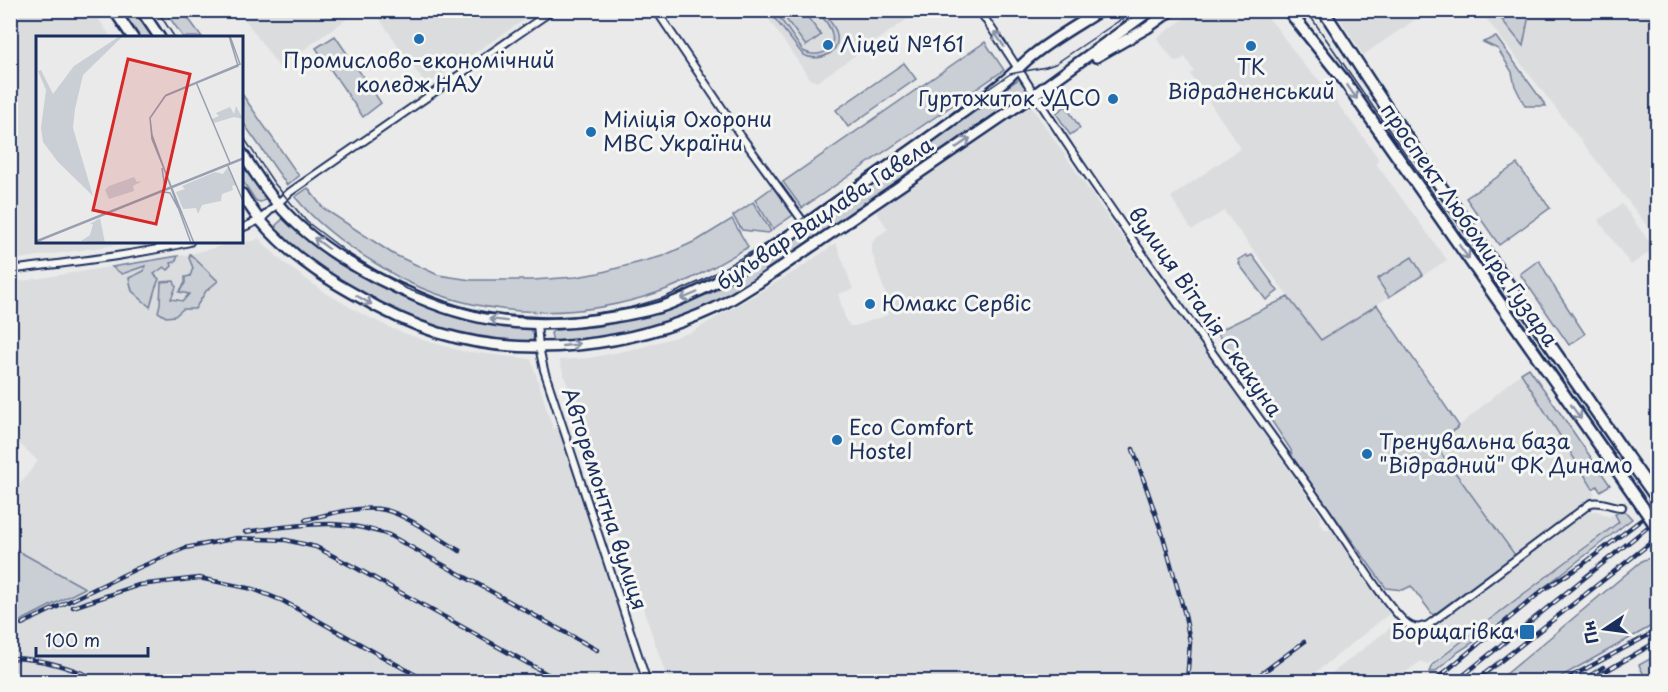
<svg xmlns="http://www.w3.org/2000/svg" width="1668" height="692" viewBox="0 0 1668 692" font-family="'Playpen Sans',sans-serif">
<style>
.built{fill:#dadcde}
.green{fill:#caced5;stroke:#727e9a;stroke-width:1.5}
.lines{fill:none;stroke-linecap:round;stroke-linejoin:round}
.minor-tunnel{stroke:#c0c5cd;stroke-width:6;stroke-dasharray:6 3;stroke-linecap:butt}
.minor-casing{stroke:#1b2f5e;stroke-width:10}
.secondary-casing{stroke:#1b2f5e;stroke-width:14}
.primary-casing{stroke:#1b2f5e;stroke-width:15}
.minor{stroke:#f6f6f2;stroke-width:6}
.secondary{stroke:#f6f6f2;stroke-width:9}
.primary{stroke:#f6f6f2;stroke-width:10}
.tram{stroke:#1b2f5e;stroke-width:1.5}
.rail-casing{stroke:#1b2f5e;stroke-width:4.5}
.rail{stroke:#f6f6f2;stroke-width:2;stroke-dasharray:7;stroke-linecap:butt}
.primary-bridge-casing{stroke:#1b2f5e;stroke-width:15;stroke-linecap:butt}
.primary-bridge{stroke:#f6f6f2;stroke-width:10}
.oneway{stroke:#8892a8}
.poi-dot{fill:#1f6fb2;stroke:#f6f6f2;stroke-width:2}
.labels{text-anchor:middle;stroke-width:6;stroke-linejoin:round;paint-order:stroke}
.poi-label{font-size:21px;fill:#1b2f5e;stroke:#f6f6f2;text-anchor:start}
.street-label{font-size:21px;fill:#1b2f5e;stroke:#f6f6f2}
.inset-road{fill:none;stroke:#979fb1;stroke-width:1.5}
.view{fill:#d62828;fill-opacity:0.15;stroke:#d62828;stroke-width:3}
.inset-edge{fill:none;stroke:#1b2f5e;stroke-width:3}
</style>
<rect width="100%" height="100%" fill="#e9eae9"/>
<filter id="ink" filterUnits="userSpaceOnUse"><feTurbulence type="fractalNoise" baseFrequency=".0167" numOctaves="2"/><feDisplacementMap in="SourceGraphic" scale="12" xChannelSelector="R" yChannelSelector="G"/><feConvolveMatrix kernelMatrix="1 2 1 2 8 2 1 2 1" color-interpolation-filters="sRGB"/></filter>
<g filter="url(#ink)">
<g class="built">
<polygon points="11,10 93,11 111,37 38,38 38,242 136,242 11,260"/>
<polygon points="1237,10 1260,10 1273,23 1304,65 1320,81 1364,138 1378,158 1377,165 1447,260 1321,340 1224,211 1192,230 1171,197 1241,148 1190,74 1194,71 1185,57 1177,62 1173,60 1157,38 1195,11"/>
<polygon points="348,11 351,16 279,67 239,11"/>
<polygon points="374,11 522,11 527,18 426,85"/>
<polygon points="763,11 919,11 817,82 810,79"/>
<polygon points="1335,11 1428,11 1363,55"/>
<polygon points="1480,11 1657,11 1657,230 1652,232"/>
<polygon points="1031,106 1113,225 1175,307 1242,402 1321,516 1320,521 1324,529 1332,530 1389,614 1305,681 668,681 559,360 589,358 639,348 692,332 799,269 836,243 853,289 838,294 846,321 850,326 855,326 888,315 886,308 890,306 880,278 872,252 872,245 874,239 888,229 876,211"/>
<polygon points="1622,204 1654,249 1631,265 1598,220"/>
<polygon points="258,238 284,263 321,290 360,313 393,329 426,341 462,351 531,359 553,429 563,426 649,681 11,681 11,495 38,461 18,442 10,390 10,283 190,254 237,242 255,241"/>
<polygon points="1521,373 1595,494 1533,541 1515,555 1436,446"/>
<polygon points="1588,511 1597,511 1609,517 1613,514 1619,521 1476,628 1436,660 1427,664 1421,661 1393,681 1322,681 1394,625 1410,642 1416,640"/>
</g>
<g class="green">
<polygon points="790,10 803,11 821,35 806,46 783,15"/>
<polygon points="121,11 137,11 156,37 140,37"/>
<polygon points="165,11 183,11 202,37 183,37"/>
<path d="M 769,11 L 775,11 L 803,51 C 816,58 836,53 832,35 C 831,26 823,18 817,11 L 822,11 C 827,17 833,24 836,31 C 843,53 820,63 803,55 Z"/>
<polygon points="1495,11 1534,11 1529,15 1523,46"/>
<polygon points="335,36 381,103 363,117 316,48"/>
<polygon points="1496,37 1546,106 1525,106 1515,86 1512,72 1498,49 1483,42"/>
<polygon points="985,42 1004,70 802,208 783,182"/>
<polygon points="904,63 916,79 848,127 836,110"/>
<path d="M 1019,79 L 1028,91 L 751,283 C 739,290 727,298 715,304 C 666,328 612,338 558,344 L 553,342 L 551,333 L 555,330 L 601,326 L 668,310 L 711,293 L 745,273 Z"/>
<polygon points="242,94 299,176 287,185 242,121"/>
<polygon points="1066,106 1080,128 1070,135 1056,113"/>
<polygon points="242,156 267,198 261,202 256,201 242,180"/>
<polygon points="1517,164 1550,208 1499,245 1466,198"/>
<polygon points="773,187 793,215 773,229 755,200"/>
<path d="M 308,188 L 323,208 L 393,254 L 438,275 L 471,280 L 533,280 L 576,277 L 599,273 L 663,256 L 698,240 L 732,219 L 748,247 C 719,264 691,281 659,292 C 580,320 487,319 410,283 C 398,278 387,270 375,263 C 345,245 317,224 295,197 Z"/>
<polygon points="753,202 771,231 768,233 742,230 733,216"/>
<path d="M 283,219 L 287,219 C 305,233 322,250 341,262 C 384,291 433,312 485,323 C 499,326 515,326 530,328 L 534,336 L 532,343 C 501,340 470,339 441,329 C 379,310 324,274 276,231 L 276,225 Z"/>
<polygon points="190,254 218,281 206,291 195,309 183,309 175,316 166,317 158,312 160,304 161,282 174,281 176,287 171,299 183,301 189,294 179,292 185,283 185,277 190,276 193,268 189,258"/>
<polygon points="1246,255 1248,257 1252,255 1278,291 1266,300 1239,264 1240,263 1238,260"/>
<polygon points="178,256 175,262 171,263 172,266 168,270 164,267 154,274 159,279 155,289 150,307 132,291 129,278 144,271 145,266 122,274 112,267"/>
<polygon points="1412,257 1423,275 1389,297 1377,279"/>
<polygon points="1539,260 1556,290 1585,334 1569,345 1520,274"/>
<polygon points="1288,297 1321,340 1377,305 1459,426 1436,446 1515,555 1433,615 1411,586 1403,590 1386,588 1292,457 1291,450 1220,343 1223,341 1216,332"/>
<polygon points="1529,368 1610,485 1600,491 1597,486 1593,489 1521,373"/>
<polygon points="1624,510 1632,519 1542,589 1498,626 1458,652 1435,672 1429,672 1432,665 1477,629 1619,522 1615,514"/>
<polygon points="11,547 85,588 11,626"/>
<polygon points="1655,557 1658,559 1657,623 1553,681 1498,681 1643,560"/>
<polygon points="1657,655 1657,681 1647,681 1639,665"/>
</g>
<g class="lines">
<polyline class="minor-tunnel" points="1622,507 1658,484"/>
<defs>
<g id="minor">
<polyline points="656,10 741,136 805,224"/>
<path d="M 979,10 C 1011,56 1040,104 1071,150 C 1153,272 1240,391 1325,510 C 1340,531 1393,619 1411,626 C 1417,629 1422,627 1428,625 L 1591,503 C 1601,500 1611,507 1622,507"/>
<polyline points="242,228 260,220 290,192 553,10"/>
<path d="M 10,270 C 70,262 132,256 190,242"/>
<polyline points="537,324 539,347 544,370 647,682"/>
<polyline points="10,454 10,465"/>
</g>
<g id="secondary">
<polyline points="114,10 133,38"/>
<polyline points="141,10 160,38"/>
<polyline points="1096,57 1147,28 1172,10"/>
<path d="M 242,153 C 253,170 264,188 277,203 C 314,247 368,276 420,298 C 485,326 545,329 614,317 C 632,314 651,311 669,304 C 723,284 770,249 817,216 C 865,182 915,149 962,113 C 979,101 995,89 1010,76 C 1018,69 1025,61 1033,55 C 1054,38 1078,25 1101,10"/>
<path d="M 242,194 C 247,202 253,212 260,220 C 286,251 321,276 356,295 C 383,311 410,324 439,333 C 527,360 633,346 715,308 C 730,301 744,291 758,283 L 1035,94 L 1151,10"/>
</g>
<g id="primary">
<polyline points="1288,10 1343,79 1614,466"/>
<polyline points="1323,10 1390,113 1626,455"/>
</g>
</defs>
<use href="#minor" class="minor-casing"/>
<use href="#secondary" class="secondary-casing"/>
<use href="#primary" class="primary-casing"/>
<use href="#minor" class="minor"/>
<use href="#secondary" class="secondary"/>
<use href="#primary" class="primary"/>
<g class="tram">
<polyline points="157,10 175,38"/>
<polyline points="1306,10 1658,518"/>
<polyline points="242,135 274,183 307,222 349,254 407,289 444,303 486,314 564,318 629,308 663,298 703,280 772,240 1010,74 1046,67 1055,64 1135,10"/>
</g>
<defs>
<g id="rail">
<polyline points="1133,449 1163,536 1185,615 1190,642 1187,682"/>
<path d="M 305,520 C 328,514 361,505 385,510 C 405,514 441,540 460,551"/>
<path d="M 245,532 C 272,528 301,524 329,524 C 350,524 370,529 389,535 L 597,650"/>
<polyline points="73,607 139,585 199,578 253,589 283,601 428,682"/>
<polyline points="22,624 138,568 185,548 237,538 286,540 316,547 358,569 556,679"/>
<path d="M 10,658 C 40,658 75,668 101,682"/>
<polyline points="1599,675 1658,641"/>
<polyline points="1250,682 1304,642"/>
<polyline points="1433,682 1543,590 1582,565 1658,507"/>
<polyline points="1455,682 1658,519"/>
<polyline points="1474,682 1530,638 1658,537"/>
<polyline points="1561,682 1658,630"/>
<polyline points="1581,682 1603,667"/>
</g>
</defs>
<use href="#rail" class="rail-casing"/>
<use href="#rail" class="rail"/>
<defs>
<g id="primary-bridge">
<polyline points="1626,455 1658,500"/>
<polyline points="1614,466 1658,529"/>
</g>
</defs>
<use href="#primary-bridge" class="primary-bridge-casing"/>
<use href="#primary-bridge" class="primary-bridge"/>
</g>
<defs><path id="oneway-shaft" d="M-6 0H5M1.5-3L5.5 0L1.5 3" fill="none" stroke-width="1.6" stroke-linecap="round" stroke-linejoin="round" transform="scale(1.5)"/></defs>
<g class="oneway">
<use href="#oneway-shaft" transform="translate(999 39) rotate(-124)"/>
<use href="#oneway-shaft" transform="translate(1352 92) rotate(55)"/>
<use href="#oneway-shaft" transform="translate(963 143) rotate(-34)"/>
<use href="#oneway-shaft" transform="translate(321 243) rotate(-143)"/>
<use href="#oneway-shaft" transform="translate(1464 252) rotate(55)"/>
<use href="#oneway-shaft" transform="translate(689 296) rotate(157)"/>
<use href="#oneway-shaft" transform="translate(364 300) rotate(30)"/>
<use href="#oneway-shaft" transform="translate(498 320) rotate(-173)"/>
<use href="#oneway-shaft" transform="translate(571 345) rotate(-6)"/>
<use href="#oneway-shaft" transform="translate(1576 412) rotate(55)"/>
</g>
</g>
<g class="poi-dot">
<circle cx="419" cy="39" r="6"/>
<circle cx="828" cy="45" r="6"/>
<circle cx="1251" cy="46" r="6"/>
<circle cx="1113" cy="99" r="6"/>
<circle cx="591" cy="132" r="6"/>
<circle cx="870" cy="304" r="6"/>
<circle cx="837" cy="440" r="6"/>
<circle cx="1367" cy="454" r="6"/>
<rect x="1519" y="624" width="16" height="16" rx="3"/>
</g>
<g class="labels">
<g class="poi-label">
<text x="840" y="52">Ліцей №161</text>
<text x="419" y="68" text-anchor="middle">Промислово-економічний<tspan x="419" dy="24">коледж НАУ</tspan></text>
<text x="1251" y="75" text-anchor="middle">ТК<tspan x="1251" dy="24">Відрадненський</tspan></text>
<text x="1101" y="106" text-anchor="end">Гуртожиток УДСО</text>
<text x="603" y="127">Міліція Охорони<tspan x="603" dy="24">МВС України</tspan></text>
<text x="882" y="311">Юмакс Сервіс</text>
<text x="849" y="435">Eco Comfort<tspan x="849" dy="24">Hostel</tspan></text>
<text x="1379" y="449">Тренувальна база<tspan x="1379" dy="24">"Відрадний" ФК Динамо</tspan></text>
<text x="1514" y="639" text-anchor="end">Борщагівка</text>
</g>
<g class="street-label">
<text transform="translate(825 214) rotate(-34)" y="7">бульвар Вацлава Гавела</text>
<text transform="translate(1469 225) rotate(55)" y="7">проспект Любомира Гузара</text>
<text transform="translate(1205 312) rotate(55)" y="7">вулиця Віталія Скакуна</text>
<text transform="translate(604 499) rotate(72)" y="7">Авторемонтна вулиця</text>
</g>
</g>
<g transform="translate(36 36)">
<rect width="207" height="207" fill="#e9eae9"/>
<path d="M 84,0 L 87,0 L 47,39 L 39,73 L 37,92 L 57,160 L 22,126 L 7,106 L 5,92 L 10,54 L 2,35 L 5,34 L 17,58 L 38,30 ZM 200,70 L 207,83 L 198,81 L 178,87 L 176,83 L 183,80 L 180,77 L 194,71 L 198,78 ZM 192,131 L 200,149 L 196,150 L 197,154 L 186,158 L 185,165 L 166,169 L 162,178 L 160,172 L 147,173 L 140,156 L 149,153 L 146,150 L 179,136 L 187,138 ZM 98,141 L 101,146 L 106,145 L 97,150 L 98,155 L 73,163 L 69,154 L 73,150 ZM 64,182 L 69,207 L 45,205 L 54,199 L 57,188 L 54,188 Z" fill="#caced5"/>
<path class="inset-road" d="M 160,46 L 194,127M 192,130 L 207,165M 126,132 L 129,152M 128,156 L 134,157 L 142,172M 0,205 L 207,122M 0,206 L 207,123M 155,207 L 116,99 L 114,82 L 129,60 L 202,30 L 193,0M 158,207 L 116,103 L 114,82 L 130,59 L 204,28 L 194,0"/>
<path class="view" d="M 92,23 L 154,38 L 120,188 L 57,174 Z"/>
<rect width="207" height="207" class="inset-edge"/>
</g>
<rect width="1668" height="692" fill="none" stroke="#f6f6f2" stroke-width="36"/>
<rect x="18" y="18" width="1632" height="656" fill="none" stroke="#1b2f5e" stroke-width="2" filter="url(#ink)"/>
<g transform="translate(1605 629) rotate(257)" stroke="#f6f6f2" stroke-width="4.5" paint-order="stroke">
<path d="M0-4.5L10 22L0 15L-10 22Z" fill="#1b2f5e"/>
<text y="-9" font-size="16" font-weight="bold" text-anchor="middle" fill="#1b2f5e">Пн</text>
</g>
<path d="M36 647v9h112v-9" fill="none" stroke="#1b2f5e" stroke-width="3"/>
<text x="45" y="647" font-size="18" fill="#1b2f5e" stroke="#f6f6f2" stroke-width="4.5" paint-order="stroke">100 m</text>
</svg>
